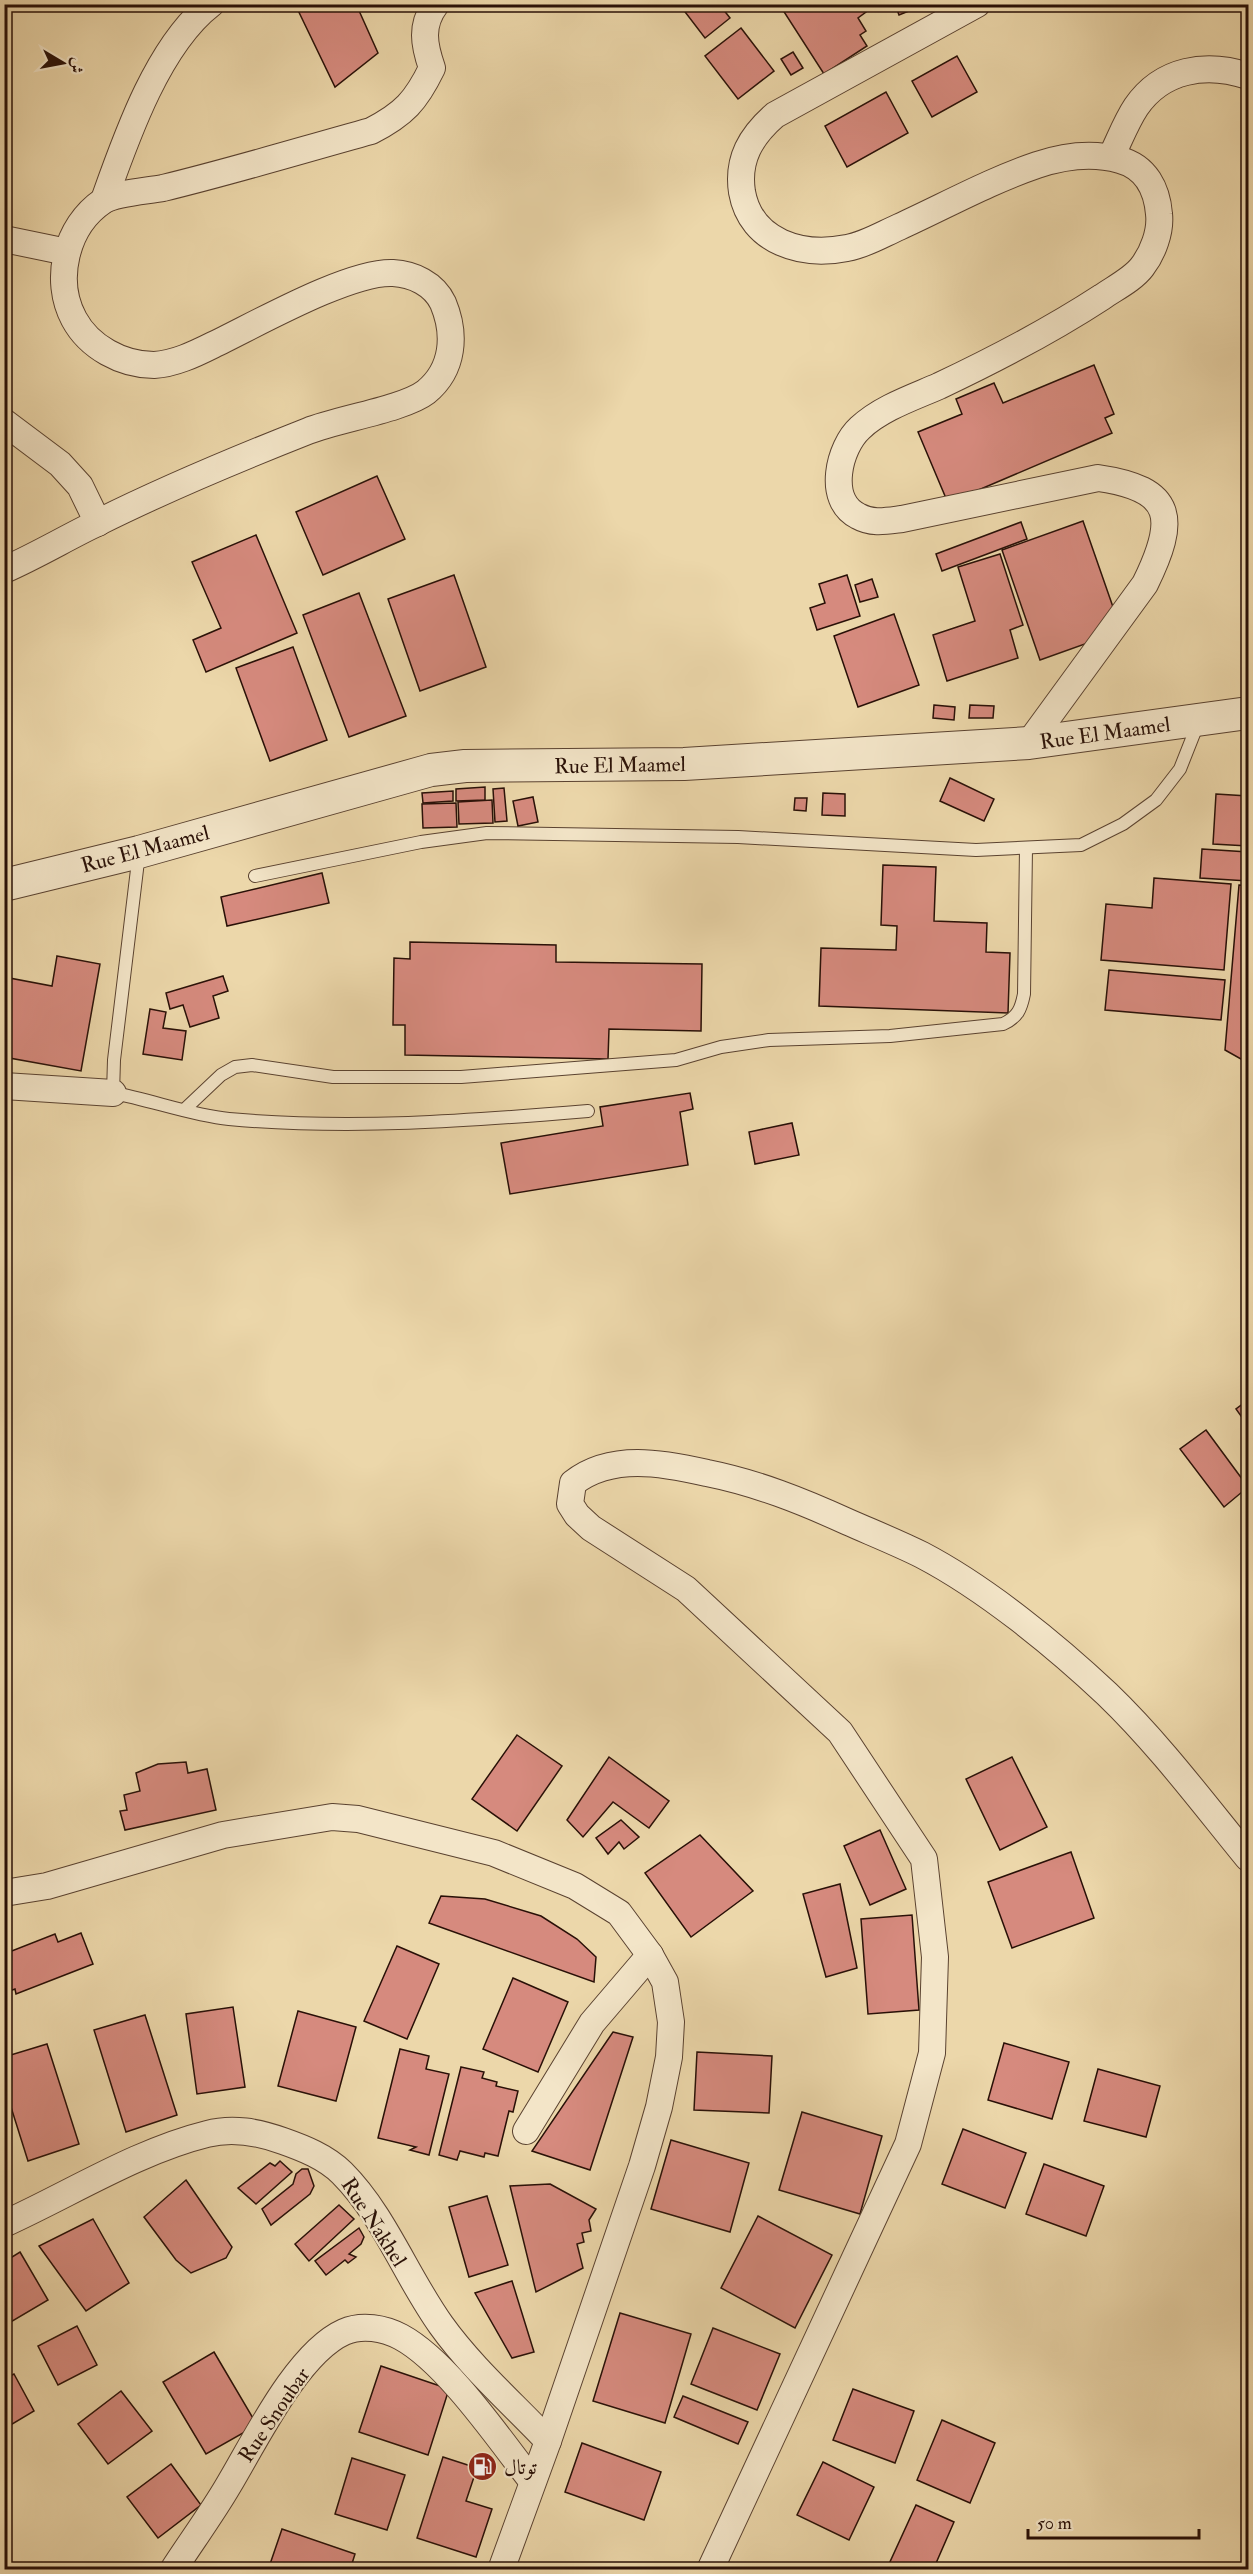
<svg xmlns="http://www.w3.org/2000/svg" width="1253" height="2574" viewBox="0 0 1253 2574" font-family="'IM FELL Double Pica',Amiri,serif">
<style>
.building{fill:#d68a7e;stroke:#291007;stroke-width:1.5}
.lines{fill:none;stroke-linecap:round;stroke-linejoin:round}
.service-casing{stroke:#5a4230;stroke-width:14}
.minor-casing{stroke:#5a4230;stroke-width:28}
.tertiary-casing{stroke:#5a4230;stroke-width:34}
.service{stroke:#f3e5c8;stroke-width:12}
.minor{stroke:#f3e5c8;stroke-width:26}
.tertiary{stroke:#f3e5c8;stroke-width:32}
.labels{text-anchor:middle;stroke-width:4.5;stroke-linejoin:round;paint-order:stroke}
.street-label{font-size:21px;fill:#291007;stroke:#f3e5c8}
.poi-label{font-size:21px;fill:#291007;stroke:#f3e5c8;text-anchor:start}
</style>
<rect width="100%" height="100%" fill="#ecd7aa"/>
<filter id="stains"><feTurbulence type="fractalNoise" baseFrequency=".00333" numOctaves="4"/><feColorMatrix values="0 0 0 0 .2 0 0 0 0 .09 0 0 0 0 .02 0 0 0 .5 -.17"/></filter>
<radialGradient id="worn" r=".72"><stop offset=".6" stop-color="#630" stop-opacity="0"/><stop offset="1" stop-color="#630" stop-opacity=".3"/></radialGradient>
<g class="building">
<polygon points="295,4 356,4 378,53 335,87"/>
<polygon points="679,4 719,4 730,18 705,38"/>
<polygon points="779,4 861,4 866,12 858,18 866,31 860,35 867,46 824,74"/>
<polygon points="895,4 926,4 899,15"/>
<polygon points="741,28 774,71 738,99 705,56"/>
<polygon points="793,52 803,68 791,75 781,59"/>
<polygon points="957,56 977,92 932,117 912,81"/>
<polygon points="886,92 908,133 847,167 825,126"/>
<polygon points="1094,365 1114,414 1105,418 1112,433 948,503 918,432 962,414 956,399 994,383 1003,403"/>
<polygon points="377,476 405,539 323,575 296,512"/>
<polygon points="1083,521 1113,607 1099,639 1040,660 1002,550"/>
<polygon points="1021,522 1027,539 942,571 936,554"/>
<polygon points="256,535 297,633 206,672 193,640 221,628 192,562"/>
<polygon points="1000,554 1023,625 1010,630 1018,658 947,681 933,635 975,621 958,567"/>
<polygon points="454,575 486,667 420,691 388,599"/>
<polygon points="847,575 860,616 817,630 810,608 825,603 819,584"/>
<polygon points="872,579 878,597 860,602 855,585"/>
<polygon points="359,593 406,716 349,737 303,615"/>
<polygon points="894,614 919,685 858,707 834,636"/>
<polygon points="293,647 327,740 270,761 236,668"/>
<polygon points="934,705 955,707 954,720 933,718"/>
<polygon points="970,705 994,706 993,718 969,718"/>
<polygon points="950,778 994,799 984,821 940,801"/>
<polygon points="485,787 485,800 456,801 456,789"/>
<polygon points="504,788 507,821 495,822 493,789"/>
<polygon points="453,791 453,801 423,803 422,793"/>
<polygon points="823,793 845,794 845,816 822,815"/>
<polygon points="1216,794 1248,796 1248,846 1213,844"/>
<polygon points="533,797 538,822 518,826 513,801"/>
<polygon points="795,798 807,798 806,811 794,810"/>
<polygon points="492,800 493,823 459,824 458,802"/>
<polygon points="456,803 457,827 423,828 422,804"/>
<polygon points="1202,849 1248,852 1248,881 1200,878"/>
<polygon points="883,865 936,867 934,921 987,923 986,952 1010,953 1008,1013 819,1006 821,948 896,950 897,926 881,925"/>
<polygon points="322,873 329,903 227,926 221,897"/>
<polygon points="1154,878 1231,884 1224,970 1101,960 1106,904 1152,908"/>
<polygon points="1239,885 1248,886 1248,1063 1225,1050"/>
<polygon points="410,942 556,945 556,962 702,964 701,1031 609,1029 608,1059 405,1055 405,1025 393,1025 394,958 410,959"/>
<polygon points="57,956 100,964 81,1071 4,1057 4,977 52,986"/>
<polygon points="1109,970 1225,980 1221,1020 1105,1010"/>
<polygon points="223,976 228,991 213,996 219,1018 190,1027 183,1005 170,1009 166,993"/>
<polygon points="150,1009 166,1012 163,1028 186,1031 182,1060 143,1054"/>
<polygon points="690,1093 693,1109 680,1112 688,1165 510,1194 501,1143 603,1126 600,1107"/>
<polygon points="792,1123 799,1155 755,1164 749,1132"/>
<polygon points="1248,1400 1248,1426 1236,1409"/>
<polygon points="1206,1430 1248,1487 1224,1507 1180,1449"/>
<polygon points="517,1735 562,1766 517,1831 472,1799"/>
<polygon points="609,1757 669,1801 649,1828 613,1802 583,1837 567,1820"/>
<polygon points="1012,1757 1047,1827 1000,1850 966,1779"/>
<polygon points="186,1762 188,1773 207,1769 216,1810 125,1830 120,1811 127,1810 124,1795 140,1791 136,1773 158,1764"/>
<polygon points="621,1820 639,1837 624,1849 619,1842 608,1854 596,1838"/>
<polygon points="880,1830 906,1889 870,1905 844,1846"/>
<polygon points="700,1835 753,1891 691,1937 645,1873"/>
<polygon points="1071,1852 1094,1918 1012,1948 988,1882"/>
<polygon points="840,1884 857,1968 826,1977 803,1894"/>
<polygon points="441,1896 485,1899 541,1916 577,1939 596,1957 594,1982 429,1923"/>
<polygon points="912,1915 919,2010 868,2014 861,1919"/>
<polygon points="81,1933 93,1964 16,1994 15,1989 4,1993 4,1954 55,1934 58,1942"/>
<polygon points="397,1946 439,1964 407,2039 364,2021"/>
<polygon points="513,1978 568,2002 538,2072 483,2049"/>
<polygon points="233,2007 245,2087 197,2094 186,2014"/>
<polygon points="298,2011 356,2027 336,2101 278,2086"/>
<polygon points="145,2015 177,2115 126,2132 94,2030"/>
<polygon points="613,2032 633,2037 590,2170 532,2151"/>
<polygon points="1004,2043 1069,2062 1052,2119 988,2100"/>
<polygon points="47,2044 79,2144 28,2161 4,2085 4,2057"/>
<polygon points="400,2049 429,2056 426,2069 449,2074 429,2155 410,2150 416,2147 378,2138"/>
<polygon points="697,2052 772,2056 769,2113 694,2110"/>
<polygon points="461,2067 484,2072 482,2078 497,2082 496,2086 518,2091 513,2112 509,2111 498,2156 485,2153 484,2157 460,2151 457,2160 439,2155"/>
<polygon points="1098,2069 1160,2086 1146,2137 1084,2121"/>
<polygon points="802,2112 882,2136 860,2214 779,2190"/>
<polygon points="963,2129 1026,2153 1005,2208 942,2184"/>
<polygon points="671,2140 749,2163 730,2232 651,2209"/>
<polygon points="280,2161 292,2172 256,2204 238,2188 270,2163 275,2166"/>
<polygon points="1044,2164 1104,2186 1086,2236 1026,2214"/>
<polygon points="302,2169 308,2169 314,2186 310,2194 271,2225 262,2209 293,2184 296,2174"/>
<polygon points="186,2180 232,2247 226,2258 191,2273 176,2260 144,2217"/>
<polygon points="550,2184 596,2209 589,2220 591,2231 582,2233 584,2242 577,2244 583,2268 536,2292 510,2186"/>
<polygon points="487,2196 508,2265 469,2277 449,2207"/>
<polygon points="339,2205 354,2219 309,2261 295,2244"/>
<polygon points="758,2216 832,2255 795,2328 721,2288"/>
<polygon points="93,2219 129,2283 86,2311 39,2246"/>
<polygon points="359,2228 364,2237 361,2244 349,2254 356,2257 348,2263 345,2260 326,2275 315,2261"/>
<polygon points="20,2252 48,2300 4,2326 4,2262"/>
<polygon points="512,2281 534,2352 512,2358 475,2293"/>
<polygon points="620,2313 691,2334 665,2423 593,2401"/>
<polygon points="77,2326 97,2365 58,2385 38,2346"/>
<polygon points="713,2328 780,2354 757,2410 691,2384"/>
<polygon points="214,2352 257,2425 206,2454 163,2382"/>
<polygon points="381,2366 449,2389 428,2455 359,2432"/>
<polygon points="14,2374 34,2411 4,2429 4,2379"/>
<polygon points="853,2389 914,2411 895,2463 833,2440"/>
<polygon points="121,2391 152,2431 108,2464 78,2424"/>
<polygon points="683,2396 748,2422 738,2444 674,2417"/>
<polygon points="942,2420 995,2443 970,2503 917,2480"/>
<polygon points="582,2443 661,2472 644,2520 565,2492"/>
<polygon points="443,2457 477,2468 466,2501 492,2509 476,2557 417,2538"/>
<polygon points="352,2458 405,2475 387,2530 335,2514"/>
<polygon points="823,2462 874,2487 849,2540 797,2515"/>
<polygon points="171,2464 201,2505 158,2538 127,2497"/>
<polygon points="916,2505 954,2522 933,2570 900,2570 889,2564"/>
<polygon points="282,2529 355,2554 350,2570 268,2570"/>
<polygon points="391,2564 408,2570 389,2570"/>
</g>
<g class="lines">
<defs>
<g id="service">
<path d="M 139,853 L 114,1060 L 113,1093 C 152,1100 190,1115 229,1119 C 349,1130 468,1121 588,1111"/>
<polyline points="255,876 421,842 487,833 738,837 976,850 1081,845 1123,824 1156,800 1180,769 1199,721"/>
<path d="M 184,1110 L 221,1075 L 235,1067 L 252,1065 L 333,1077 L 461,1077 L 676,1060 L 721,1047 L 769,1040 L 890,1036 L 1003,1024 C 1018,1017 1021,1009 1024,994 L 1026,848"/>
</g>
<g id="minor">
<path d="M 977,4 L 775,115 C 751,136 737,159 742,192 C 751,243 803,257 847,248 C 865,245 883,234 899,227 C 945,206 990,181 1037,165 C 1064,156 1092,152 1120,160 C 1146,167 1157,189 1159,214 C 1161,231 1153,253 1142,267 C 1133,279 1115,288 1102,297 C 1050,331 996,359 939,386 C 914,397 881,408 860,428 C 839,447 826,500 858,516 C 872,524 886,521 902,519 L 1098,478 C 1175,489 1177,519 1145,584 L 1029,743"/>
<path d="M 1111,157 C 1119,141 1126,122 1136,107 C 1162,69 1206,62 1248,76"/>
<path d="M 104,200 C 126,138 158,45 211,4"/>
<polyline points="4,239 67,252"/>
<polyline points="4,422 60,464 80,486 98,523"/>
<path d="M 4,570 C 36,556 66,538 97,523 C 165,489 237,459 308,431 C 338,419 404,409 426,392 C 454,369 456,334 443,303 C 434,284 413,274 393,273 C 349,271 255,325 213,345 C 195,354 174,364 154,365 C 122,365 89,347 74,319 C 53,280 66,226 103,201 C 115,193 148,191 163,188 C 233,171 302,150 371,131 C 404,114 416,101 432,68 C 424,45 420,25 436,4"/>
<polyline points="4,1086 113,1093"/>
<polyline points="4,1893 47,1886 223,1835 332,1817 358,1819 494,1853 575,1886 619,1913 650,1955 665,1982 671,2022 669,2057 659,2107 642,2166 548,2441 501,2570"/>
<polyline points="526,2131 592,2023 650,1955"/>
<path d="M 4,2224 C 70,2194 138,2151 207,2134 C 233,2127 258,2132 283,2141 C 303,2148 326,2157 342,2173 C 384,2215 406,2276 441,2325 C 471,2367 512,2403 548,2441"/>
<path d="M 173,2570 C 191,2542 211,2515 228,2486 C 254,2443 297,2353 344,2332 C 362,2324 384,2328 401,2337 C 447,2362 499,2439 532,2481"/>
<path d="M 710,2570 L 908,2144 L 932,2053 L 935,1957 L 924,1859 L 840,1732 L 686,1589 L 591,1528 L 577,1515 L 570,1504 L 573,1483 C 611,1453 663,1463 707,1473 C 757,1483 802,1501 848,1522 C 873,1533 898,1543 922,1555 C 985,1588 1055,1645 1107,1694 C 1159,1744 1203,1803 1248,1858"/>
</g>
<polyline id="tertiary" points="4,885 139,852 431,770 465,766 684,764 1029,743 1248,713"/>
</defs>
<use href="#service" class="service-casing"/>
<use href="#minor" class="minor-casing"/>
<use href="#tertiary" class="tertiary-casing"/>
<use href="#service" class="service"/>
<use href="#minor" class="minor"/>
<use href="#tertiary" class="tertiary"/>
</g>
<defs>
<symbol id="fuel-disc" viewBox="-11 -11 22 22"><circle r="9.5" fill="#8f2418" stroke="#f3e5c8"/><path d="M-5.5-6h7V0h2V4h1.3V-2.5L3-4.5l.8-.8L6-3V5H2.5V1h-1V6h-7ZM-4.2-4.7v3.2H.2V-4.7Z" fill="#fff"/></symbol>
</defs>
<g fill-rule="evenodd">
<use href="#fuel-disc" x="466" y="2450" width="33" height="33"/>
</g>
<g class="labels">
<g class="street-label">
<text transform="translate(1105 733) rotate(-8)" y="7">Rue El Maamel</text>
<text transform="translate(620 765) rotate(-1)" y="7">Rue El Maamel</text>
<text transform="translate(145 849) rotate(-15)" y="7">Rue El Maamel</text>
<text transform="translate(374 2222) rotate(57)" y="7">Rue Nakhel</text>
<text transform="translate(274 2415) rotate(-56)" y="7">Rue Snoubar</text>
</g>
<g class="poi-label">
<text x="504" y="2474">توتال</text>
</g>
</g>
<rect width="1253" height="2574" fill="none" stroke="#ecd7aa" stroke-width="24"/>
<rect x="6" y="6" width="1241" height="2562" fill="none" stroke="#291007" stroke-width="3"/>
<rect x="12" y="12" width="1229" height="2550" fill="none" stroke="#291007" stroke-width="1.5"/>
<g transform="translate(63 63) rotate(100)" stroke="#f3e5c8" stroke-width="4.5" paint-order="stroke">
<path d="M0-4.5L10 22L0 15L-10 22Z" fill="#291007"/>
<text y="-9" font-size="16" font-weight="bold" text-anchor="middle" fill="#291007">ش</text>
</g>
<path d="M1028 2529v9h171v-9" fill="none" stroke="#291007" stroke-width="3"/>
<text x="1037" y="2529" font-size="18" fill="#291007" stroke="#f3e5c8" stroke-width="4.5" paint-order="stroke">50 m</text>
<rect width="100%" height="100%" filter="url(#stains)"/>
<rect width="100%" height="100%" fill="url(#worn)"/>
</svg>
